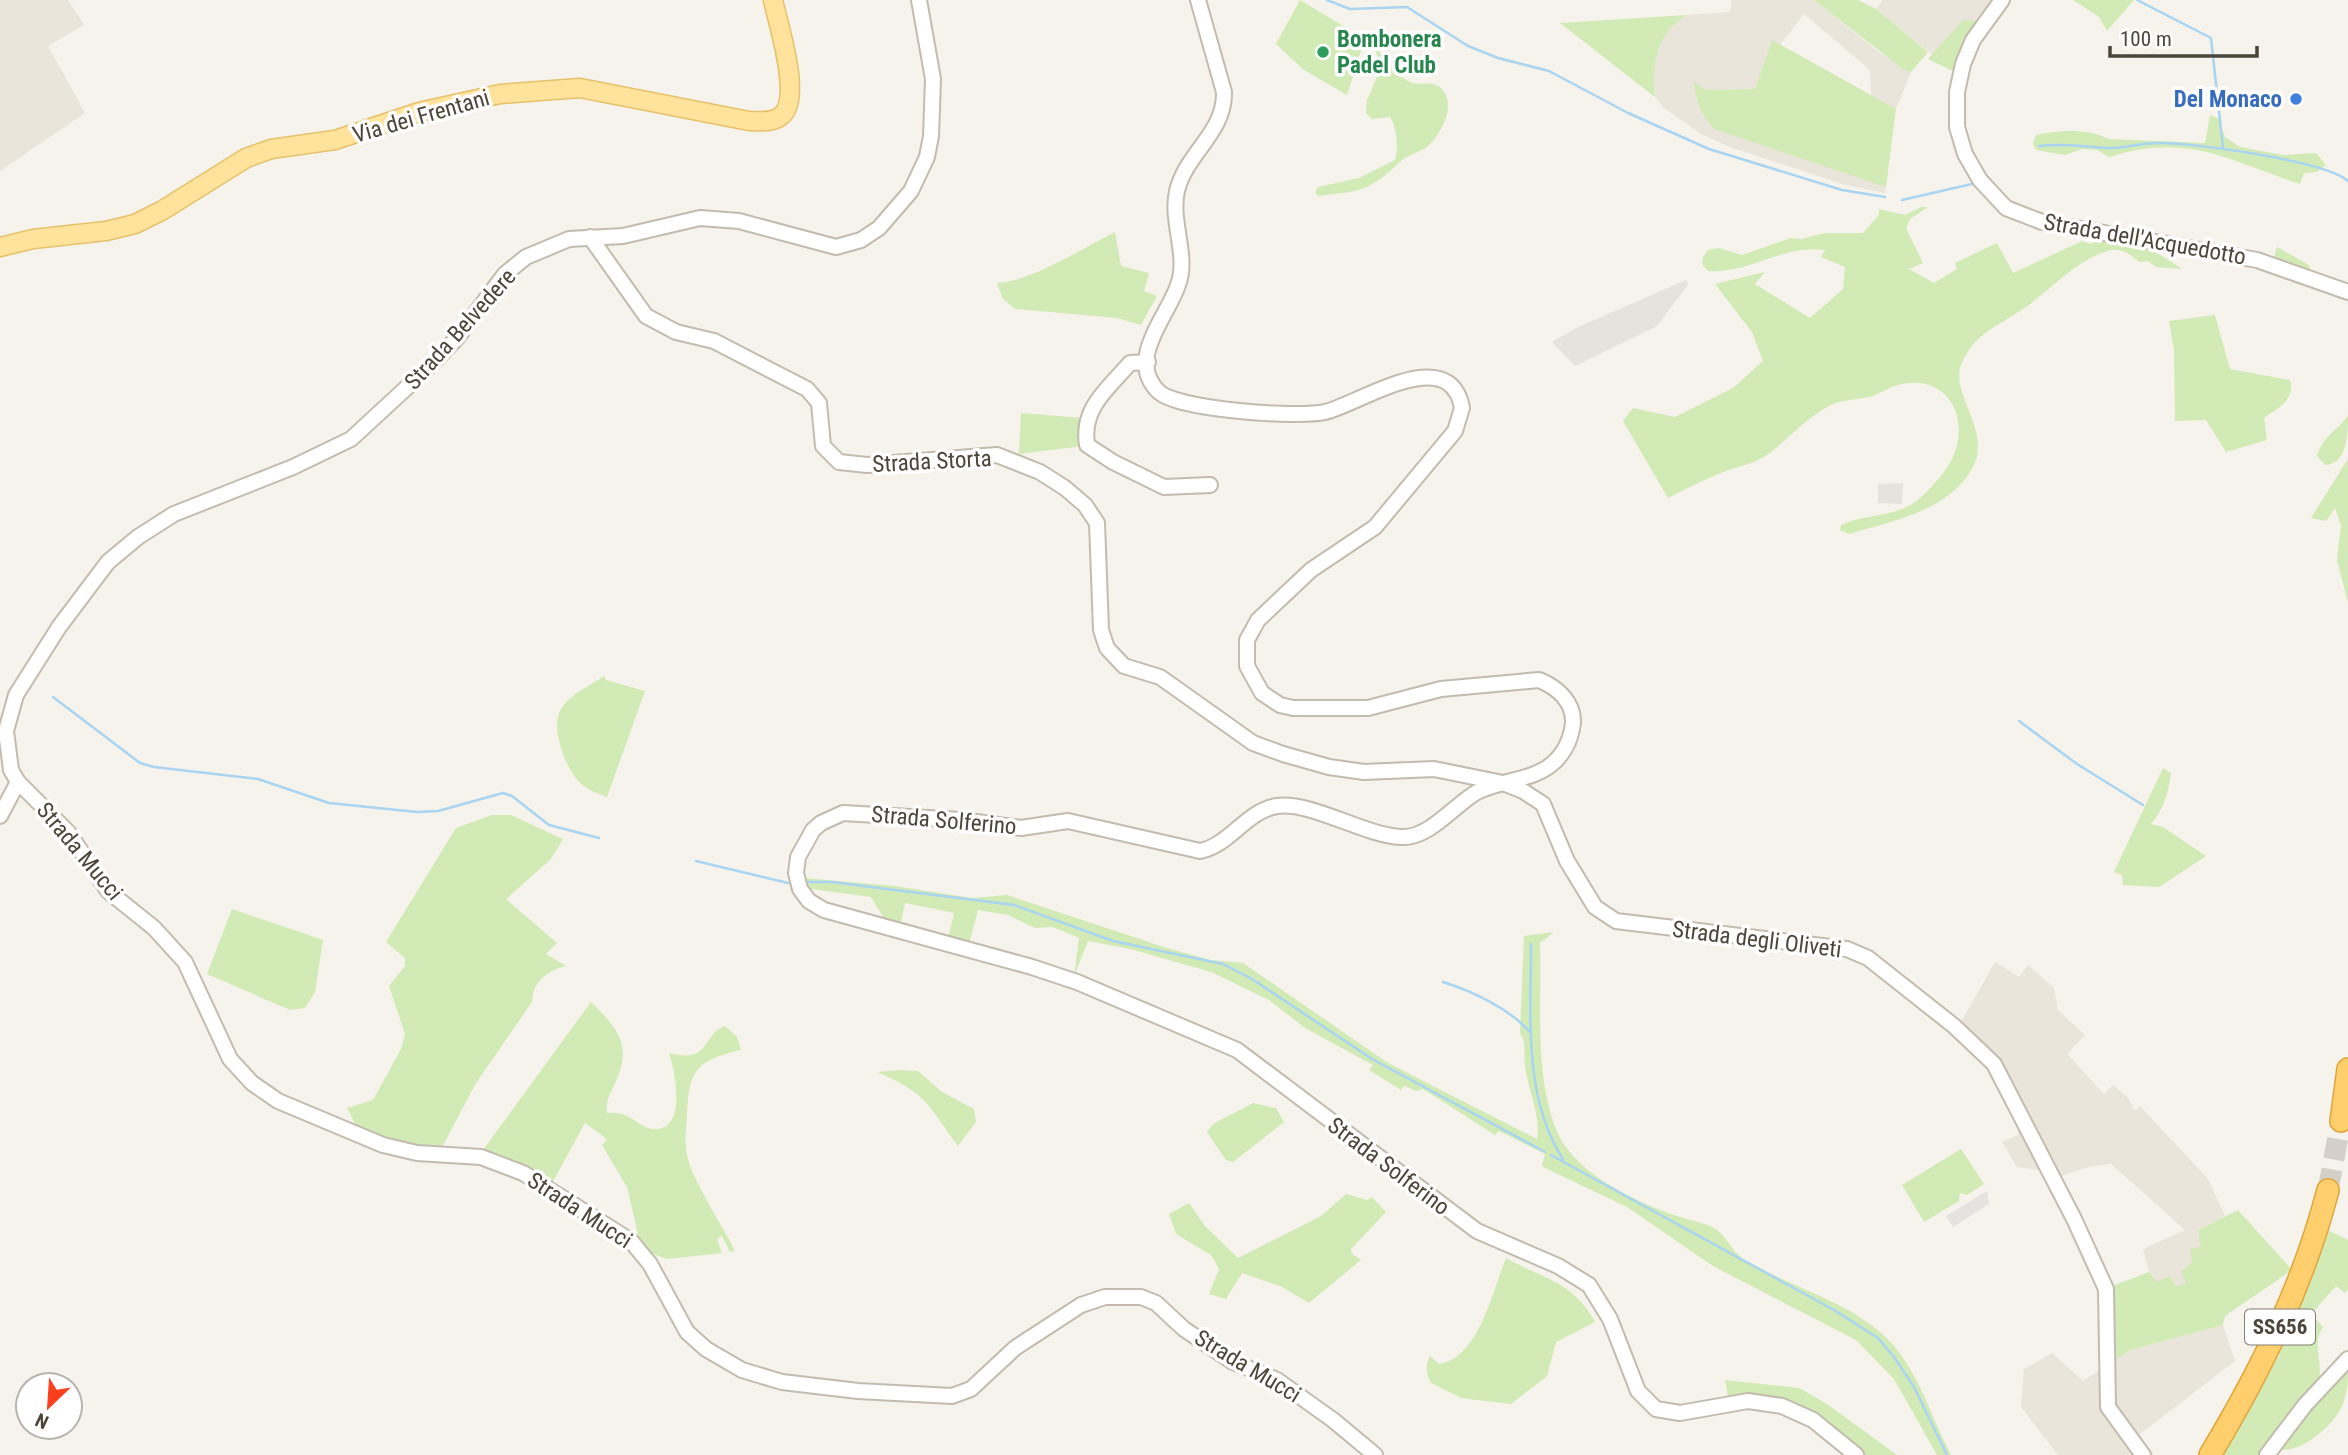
<svg xmlns="http://www.w3.org/2000/svg" width="2348" height="1455" viewBox="0 0 2348 1455" font-family="'Roboto Condensed',sans-serif">
<style>
.residential{fill:#eae5da}
.industrial{fill:#e6e2dd}
.green{fill:#d2eab5}
.parking{fill:#e5e3e0}
.lines{fill:none;stroke-linecap:round;stroke-linejoin:round}
.stream{stroke:#a9d4f2;stroke-width:2.5}
.highway-tunnel{stroke:#d4d0c8;stroke-width:21;stroke-dasharray:21 10;stroke-linecap:butt}
.minor-casing{stroke:#c2bbae;stroke-width:18}
.major-casing{stroke:#e6c16a;stroke-width:21}
.highway-casing{stroke:#e0a43c;stroke-width:24}
.minor{stroke:#fff;stroke-width:14}
.major{stroke:#ffe39c;stroke-width:18}
.highway{stroke:#ffcf6e;stroke-width:21}
.leisure-dot{fill:#2e9e5b;stroke:#fff;stroke-width:2.5}
.shop-dot{fill:#3f7fe0;stroke:#fff;stroke-width:2.5}
.labels{text-anchor:middle;stroke-width:7;stroke-linejoin:round;paint-order:stroke}
.shield{fill:#fff;stroke:#817c74;stroke-width:2}
.shield-label{font-size:21px;font-weight:bold;fill:#4b4439}
.leisure-label{font-size:23px;font-weight:bold;fill:#27864d;stroke:#fff;text-anchor:start}
.shop-label{font-size:23px;font-weight:bold;fill:#366cbe;stroke:#fff;text-anchor:end}
.street-label{font-size:23px;fill:#4b4439;stroke:#fff}
</style>
<rect width="100%" height="100%" fill="#f6f3ec"/>
<g class="residential">
<polygon points="0,0 68,0 84,25 48,46 85,113 0,171"/>
<polygon points="1732,0 1814,0 1880,53 1911,72 1896,109 1871,95 1870,70 1804,14 1780,45 1772,41 1755,89 1705,90 1696,100 1886,187 1885,193 1842,184 1730,147 1701,134 1664,108 1655,97 1653,72 1658,47 1670,25 1687,15 1730,12"/>
<polygon points="1883,0 1993,0 1979,21 1963,20 1933,55 1876,9"/>
<polygon points="1995,962 2019,977 2028,965 2054,988 2058,1010 2085,1035 2067,1054 2104,1094 2113,1085 2129,1099 2134,1111 2140,1106 2208,1179 2225,1216 2198,1230 2201,1246 2187,1282 2176,1288 2157,1283 2149,1272 2143,1249 2185,1230 2111,1164 2092,1166 2048,1180 2044,1171 2017,1167 2002,1142 2018,1135 2019,1120 1976,1050 1973,1031 1961,1022"/>
<polygon points="2223,1325 2235,1361 2135,1438 2154,1455 2058,1455 2021,1407 2024,1369 2052,1353 2083,1381 2130,1350"/>
</g>
<g class="industrial">
<polygon points="1686,280 1688,285 1657,326 1575,366 1552,342 1578,327"/>
<polygon points="1903,483 1902,504 1878,503 1878,484"/>
</g>
<g class="green">
<polygon points="1300,0 1355,33 1363,44 1347,95 1304,70 1276,44"/>
<polygon points="1814,0 1858,0 1876,9 1928,52 1911,72 1904,70"/>
<polygon points="2073,0 2134,0 2107,31 2099,17"/>
<path d="M 1687,15 C 1656,34 1652,62 1655,97 L 1560,23 Z"/>
<polygon points="1963,20 1983,21 1955,72 1928,59"/>
<path d="M 1772,40 L 1896,109 L 1886,187 L 1714,129 C 1701,114 1696,102 1694,82 L 1706,90 L 1755,89 Z"/>
<path d="M 1376,49 C 1388,57 1395,75 1410,82 C 1422,87 1435,78 1444,92 C 1455,107 1441,134 1429,145 C 1422,152 1409,154 1401,161 C 1390,171 1381,180 1367,187 C 1352,193 1335,194 1319,196 L 1315,193 L 1318,187 L 1359,178 L 1395,160 C 1399,148 1397,127 1390,117 L 1372,119 L 1366,113 L 1367,100 L 1379,72 Z"/>
<path d="M 2210,115 L 2219,119 L 2225,137 L 2240,147 L 2283,155 L 2316,153 L 2326,165 L 2317,172 L 2304,173 L 2300,184 C 2228,160 2187,132 2109,157 L 2097,150 L 2082,149 L 2065,155 L 2036,150 L 2033,144 L 2036,135 C 2057,130 2090,128 2108,139 L 2205,143 Z"/>
<path d="M 1921,207 L 1928,207 L 1910,219 L 1906,228 L 1923,263 L 1909,269 L 1934,283 L 1957,269 L 1955,263 L 1997,243 L 2013,273 L 2082,241 L 2090,244 C 2121,231 2157,251 2182,269 L 2156,267 L 2148,261 L 2139,262 C 2131,255 2123,248 2111,250 C 2076,259 2051,290 2023,309 C 2010,318 1995,325 1983,335 C 1974,341 1965,355 1961,365 C 1950,394 1992,431 1973,467 C 1950,511 1892,521 1849,534 L 1840,530 L 1841,525 C 1866,513 1899,518 1920,498 C 1934,485 1949,469 1955,452 C 1969,411 1943,373 1898,385 C 1888,387 1879,395 1869,397 C 1843,402 1838,398 1815,415 C 1795,428 1778,451 1756,461 C 1745,466 1732,468 1721,473 C 1703,480 1686,489 1668,498 L 1623,421 L 1633,408 L 1675,417 L 1733,388 L 1763,361 L 1752,332 L 1715,284 L 1765,272 L 1755,284 L 1810,318 L 1843,289 L 1845,267 L 1821,257 L 1825,250 C 1783,244 1750,274 1708,271 L 1702,264 L 1703,257 L 1708,250 L 1719,248 L 1742,255 L 1791,238 L 1801,239 L 1825,233 L 1863,233 L 1879,215 L 1879,209 L 1905,215 Z"/>
<path d="M 1115,232 L 1121,266 L 1149,273 L 1144,291 L 1157,296 L 1141,325 L 1117,318 L 1015,309 L 1003,299 L 997,283 C 1032,281 1083,248 1115,232 Z"/>
<polygon points="2277,247 2309,265 2310,270 2274,258"/>
<path d="M 2215,315 L 2230,369 L 2290,380 C 2296,399 2278,408 2264,418 L 2267,440 L 2226,452 L 2206,420 L 2175,421 L 2174,351 L 2169,321 Z"/>
<polygon points="1021,413 1083,418 1083,446 1019,454"/>
<path d="M 2348,415 C 2348,432 2348,464 2325,465 L 2317,456 C 2324,434 2339,430 2348,415 Z"/>
<polygon points="2348,459 2348,603 2337,560 2341,526 2335,508 2326,521 2311,518"/>
<path d="M 604,676 L 606,680 L 645,691 L 607,797 C 596,793 586,789 578,781 C 565,766 550,727 561,709 C 570,694 590,686 604,676 Z"/>
<path d="M 2163,768 L 2171,773 C 2168,794 2164,808 2151,824 L 2163,827 L 2206,856 L 2159,887 L 2123,885 L 2122,875 L 2114,872 Z"/>
<path d="M 492,815 L 511,815 L 563,839 L 551,859 L 506,899 L 557,943 L 546,954 L 566,966 C 547,971 533,981 532,1002 L 476,1083 L 440,1151 L 421,1150 L 359,1131 L 347,1108 L 373,1100 L 401,1049 L 405,1034 L 389,986 L 405,966 L 405,958 L 386,942 L 456,828 Z"/>
<path d="M 804,878 L 895,886 L 972,898 L 1007,895 L 1167,948 L 1211,960 L 1243,963 L 1388,1063 L 1537,1139 C 1541,1115 1528,1090 1525,1066 C 1523,1054 1527,1044 1520,1033 L 1524,936 L 1554,932 L 1540,943 C 1542,1003 1534,1069 1555,1127 C 1571,1171 1630,1199 1671,1214 C 1684,1219 1699,1221 1712,1227 C 1727,1234 1731,1252 1745,1260 C 1788,1286 1842,1299 1880,1332 C 1916,1362 1930,1415 1951,1455 L 1937,1455 L 1894,1379 L 1856,1340 L 1713,1266 L 1627,1207 L 1545,1168 L 1542,1165 L 1545,1154 L 1499,1131 L 1495,1135 L 1423,1089 L 1417,1091 L 1404,1086 L 1401,1090 L 1369,1070 L 1373,1065 L 1305,1028 L 1269,1000 L 1211,972 L 1130,949 L 1088,941 L 1074,976 L 1079,938 L 1053,927 L 1035,928 L 1008,915 L 978,910 L 969,944 L 948,939 L 954,913 L 905,903 L 900,927 L 886,922 L 871,897 L 811,889 Z"/>
<polygon points="232,909 323,940 315,992 305,1008 290,1010 207,974"/>
<path d="M 591,1002 C 616,1027 633,1044 616,1081 C 611,1092 605,1101 607,1113 C 631,1111 637,1127 653,1129 C 688,1132 675,1070 669,1053 C 711,1064 701,1035 725,1026 L 737,1037 L 741,1050 C 695,1061 689,1070 687,1116 C 686,1129 684,1146 688,1159 C 694,1183 723,1226 735,1251 L 730,1252 L 722,1236 L 717,1239 L 722,1253 L 667,1259 L 648,1252 L 640,1243 L 627,1187 L 602,1145 L 607,1139 L 585,1123 L 551,1185 L 516,1164 L 483,1150 Z"/>
<path d="M 899,1070 L 918,1071 L 942,1092 L 974,1109 L 976,1122 L 958,1146 C 928,1105 927,1093 877,1072 Z"/>
<polygon points="1253,1103 1276,1108 1284,1122 1233,1162 1226,1160 1207,1132 1213,1124"/>
<polygon points="1961,1149 1984,1184 1967,1195 1960,1193 1959,1201 1924,1222 1902,1185"/>
<polygon points="1346,1194 1367,1200 1372,1197 1386,1212 1351,1249 1352,1254 1361,1260 1309,1303 1282,1287 1242,1273 1226,1299 1209,1294 1219,1269 1211,1255 1176,1234 1169,1214 1189,1203 1205,1226 1238,1258 1321,1216"/>
<polygon points="2238,1210 2292,1270 2225,1316 2223,1325 2130,1350 2112,1362 2107,1288 2149,1272 2157,1282 2170,1276 2176,1287 2186,1283 2181,1271 2192,1263 2190,1250 2201,1246 2198,1230"/>
<path d="M 2326,1229 L 2348,1240 L 2348,1289 L 2345,1293 L 2336,1286 L 2311,1314 L 2323,1327 C 2310,1346 2326,1365 2317,1385 C 2307,1405 2277,1436 2262,1455 L 2223,1455 L 2279,1356 Z"/>
<path d="M 1506,1258 C 1543,1279 1573,1281 1595,1322 L 1556,1342 L 1547,1376 L 1511,1404 L 1461,1398 L 1431,1383 C 1426,1374 1425,1366 1430,1356 L 1439,1364 C 1479,1358 1492,1292 1506,1258 Z"/>
<path d="M 2348,1369 C 2348,1382 2347,1394 2342,1406 C 2333,1426 2300,1455 2277,1449 L 2329,1387 Z"/>
<polygon points="1725,1380 1799,1388 1827,1404 1897,1455 1859,1455 1769,1397 1728,1397"/>
</g>
<polygon class="parking" points="1987,1191 1989,1204 1953,1227 1946,1216"/>
<g class="lines">
<g class="stream">
<polyline points="1327,0 1350,9 1407,7 1468,46 1498,58 1549,71 1628,113 1709,149 1842,190 1885,197"/>
<polyline points="2137,0 2211,38 2223,148"/>
<path d="M 2039,146 C 2062,143 2085,147 2108,148 C 2126,148 2144,142 2161,143 C 2195,143 2326,161 2348,181"/>
<polyline points="1902,200 1976,183"/>
<polyline points="53,697 140,763 154,767 258,779 329,803 417,812 438,811 503,793 512,796 549,825 599,838"/>
<polyline points="2019,721 2077,764 2143,805"/>
<polyline points="696,861 788,883"/>
<polyline points="804,882 832,882 1014,905 1113,941 1223,964 1252,979 1372,1059 1545,1152"/>
<path d="M 1531,944 C 1531,1014 1523,1098 1563,1159"/>
<path d="M 1443,982 C 1472,991 1510,1009 1530,1032"/>
<polyline points="1551,1155 1834,1310 1878,1338 1894,1357 1914,1387 1947,1455"/>
</g>
<polyline class="highway-tunnel" points="2328,1190 2341,1121"/>
<defs>
<g id="minor">
<polyline points="919,0 933,79 931,136 927,157 911,191 879,228 861,240 836,247 739,221 700,218 623,236 569,239 526,257 505,274 457,338 429,367 351,439 293,467 174,514 138,537 108,562 59,627 16,695 6,731 11,770 18,782 68,832 108,891 154,928 185,962 230,1059 252,1083 278,1101 383,1145 417,1153 481,1157 523,1173 631,1241 650,1264 687,1332 706,1349 742,1370 782,1382 858,1391 952,1396 971,1389 1015,1348 1081,1305 1105,1297 1141,1297 1156,1303 1184,1329 1233,1362 1277,1380 1333,1420 1375,1455"/>
<path d="M 1198,0 L 1224,92 C 1225,133 1186,153 1177,191 C 1170,222 1189,256 1178,285 C 1168,316 1125,360 1159,392 C 1179,410 1298,418 1325,412 C 1359,404 1450,341 1462,408 L 1455,431 L 1375,527 L 1311,570 L 1258,620 L 1247,640 L 1247,666 L 1262,693 L 1280,705 L 1293,708 L 1368,708 L 1441,689 L 1539,680 C 1557,687 1574,702 1573,723 C 1571,740 1565,753 1552,764 C 1532,781 1500,780 1477,792 C 1454,805 1429,839 1401,837 C 1363,835 1311,801 1277,806 C 1246,811 1230,845 1200,851 L 1068,821 L 1021,828 L 961,820 L 843,813 L 821,823 L 813,830 L 798,857 L 796,873 L 800,889 L 809,901 L 824,910 L 1032,967 L 1077,982 L 1237,1050 L 1477,1231 L 1558,1266 L 1589,1285 L 1610,1319 L 1638,1391 L 1656,1409 L 1680,1413 L 1748,1401 L 1782,1406 L 1813,1420 L 1856,1455"/>
<polyline points="2002,0 1973,40 1963,64 1957,92 1957,127 1965,154 1980,180 2006,208 2042,222 2257,260 2348,292"/>
<polyline points="590,237 646,316 676,332 714,341 807,389 819,403 823,446 839,462 867,465 997,455 1040,472 1065,488 1085,505 1097,523 1101,630 1107,648 1124,666 1160,677 1253,743 1283,754 1329,767 1364,772 1434,769 1503,783 1523,791 1543,804 1567,861 1595,907 1616,921 1847,949 1868,958 1954,1026 1994,1064 2074,1219 2106,1289 2108,1407 2143,1455"/>
<path d="M 1148,362 L 1130,363 C 1108,389 1081,408 1087,445 L 1113,462 L 1164,487 L 1210,485"/>
<polyline points="0,816 18,782"/>
<polyline points="2267,1455 2305,1405 2348,1359"/>
</g>
<path id="major" d="M 0,247 L 33,239 L 106,231 L 135,224 L 163,210 L 246,158 L 271,149 L 335,140 L 419,112 L 500,94 L 580,88 L 749,121 C 760,121 772,123 781,116 C 803,99 778,24 773,0"/>
<g id="highway">
<polyline points="2341,1121 2348,1069"/>
<path d="M 2210,1455 C 2261,1370 2303,1286 2328,1190"/>
</g>
</defs>
<use href="#minor" class="minor-casing"/>
<use href="#major" class="major-casing"/>
<use href="#highway" class="highway-casing"/>
<use href="#minor" class="minor"/>
<use href="#major" class="major"/>
<use href="#highway" class="highway"/>
</g>
<circle class="leisure-dot" cx="1323" cy="52" r="7"/>
<circle class="shop-dot" cx="2296" cy="99" r="7"/>
<g class="labels">
<rect class="shield" x="2245" y="1309.5" width="70" height="35" rx="5"/>
<g class="shield-label">
<text x="2280" y="1334">SS656</text>
</g>
<g class="leisure-label">
<text x="1337" y="47">Bombonera<tspan x="1337" dy="26">Padel Club</tspan></text>
</g>
<g class="shop-label">
<text x="2282" y="107">Del Monaco</text>
</g>
<g class="street-label">
<text transform="translate(421 116) rotate(-16)" y="8">Via dei Frentani</text>
<text transform="translate(2145 239) rotate(10)" y="8">Strada dell'Acquedotto</text>
<text transform="translate(460 329) rotate(-48)" y="8">Strada Belvedere</text>
<text transform="translate(932 461) rotate(-3)" y="8">Strada Storta</text>
<text transform="translate(944 820) rotate(5)" y="8">Strada Solferino</text>
<text transform="translate(80 851) rotate(50)" y="8">Strada Mucci</text>
<text transform="translate(1757 939) rotate(7)" y="8">Strada degli Oliveti</text>
<text transform="translate(1389 1166) rotate(37)" y="8">Strada Solferino</text>
<text transform="translate(580 1210) rotate(33)" y="8">Strada Mucci</text>
<text transform="translate(1248 1366) rotate(31)" y="8">Strada Mucci</text>
</g>
</g>
<g transform="translate(49 1406) rotate(205)"><circle r="33" fill="#ffffff" stroke="#b7b4b0" stroke-width="2"/>
<path d="M0-5L12 26L0 18L-12 26Z" fill="#fc3f1d"/>
<text y="-10" font-size="19" font-weight="bold" text-anchor="middle" fill="#4b4439">N</text>
</g>
<path d="M2110 46v10h147v-10" fill="none" stroke="#4b4439" stroke-width="3.5"/>
<text x="2120" y="46" font-size="21" fill="#4b4439" stroke="#ffffff" stroke-width="5" paint-order="stroke">100 m</text>
</svg>
